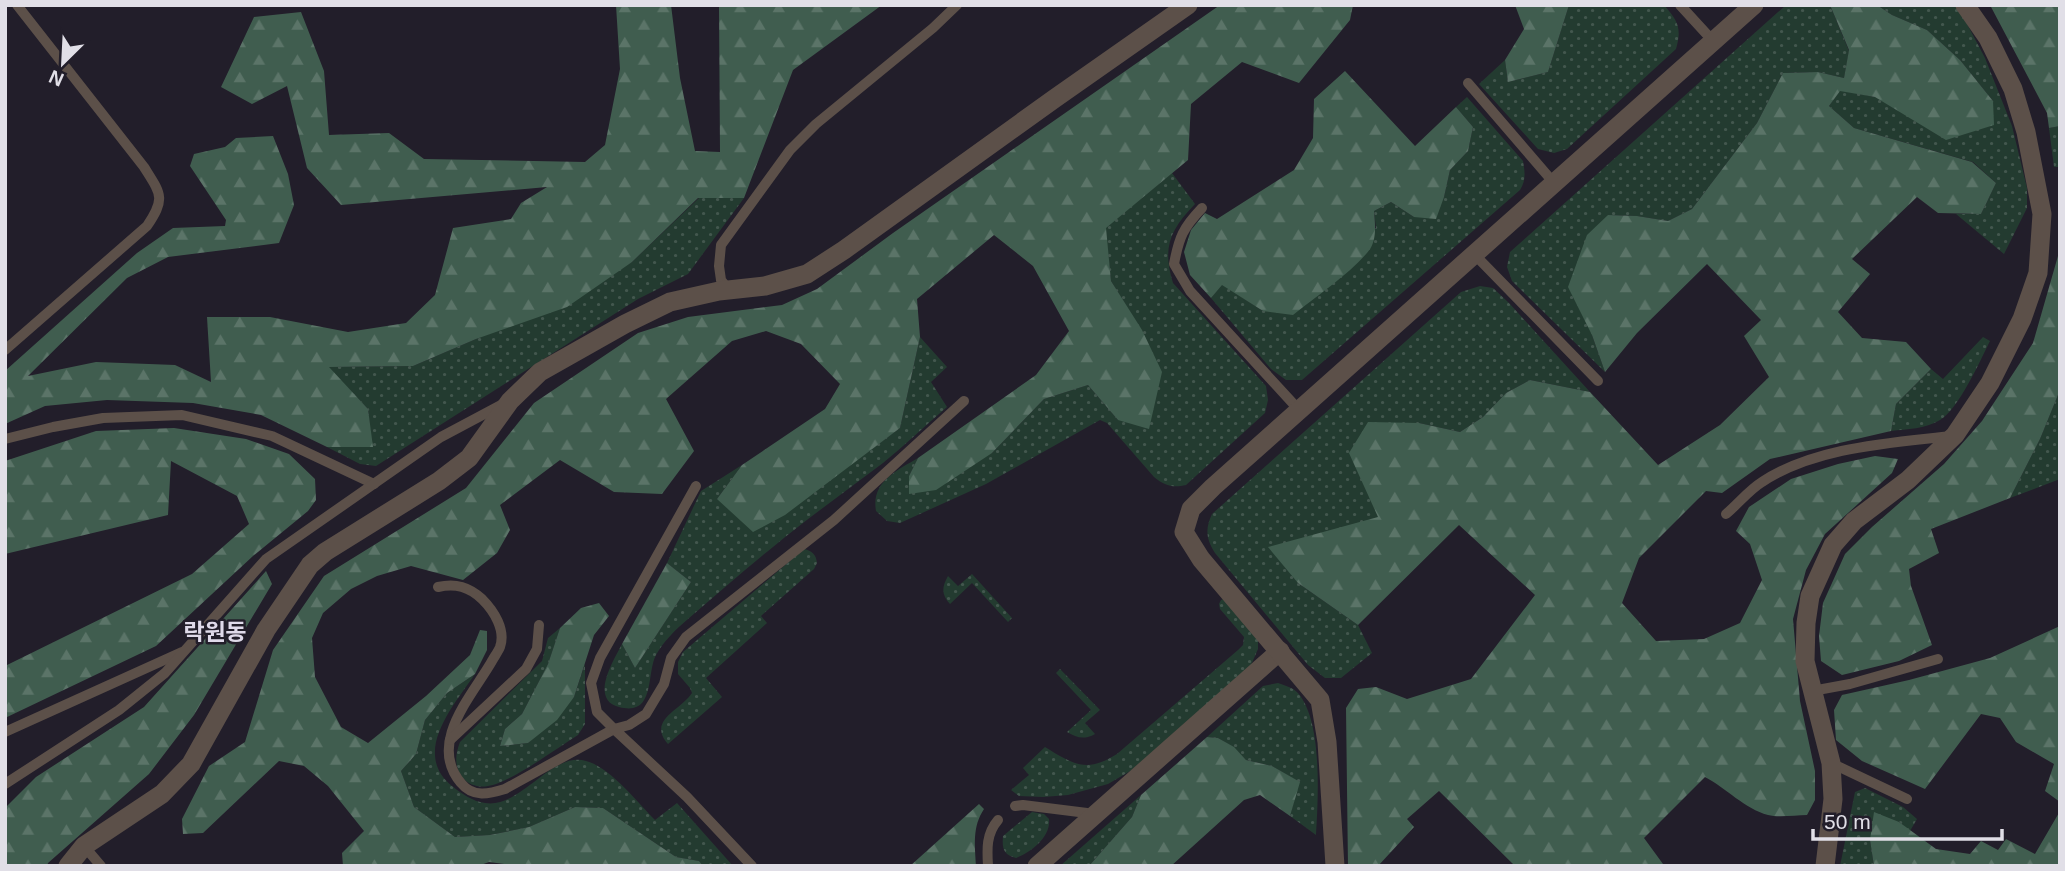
<svg xmlns="http://www.w3.org/2000/svg" width="2065" height="871" viewBox="0 0 2065 871" font-family="Helvetica,'Noto Sans KR',sans-serif">
<style>
.grass{fill:url(#grass-dots)}
.forest{fill:url(#forest-firs)}
.lines{fill:none;stroke-linecap:round;stroke-linejoin:round}
.lane{stroke:#5c5049;stroke-width:10}
.street{stroke:#5c5049;stroke-width:19}
.labels{text-anchor:middle;stroke-width:5;stroke-linejoin:round;paint-order:stroke}
.quarter-label{font-size:23px;font-weight:bold;fill:#dfdaea;stroke:#221e2a}
</style>
<defs>
<pattern id="grass-dots" width="8" height="8" patternUnits="userSpaceOnUse" patternTransform="scale(1.75)"><rect width="8" height="8" fill="#233b30"/><path d="M2 2h.1M6 6h.1" fill="none" stroke="#43574e" stroke-width="1.8" stroke-linecap="round"/></pattern>
<pattern id="forest-firs" width="22" height="20" patternUnits="userSpaceOnUse" patternTransform="scale(1.75)"><rect width="22" height="20" fill="#405d4f"/><path d="M5 1l3.5 6h-7zM16 11l3.5 6h-7z" fill="#5b7468"/></pattern>
</defs>
<rect width="100%" height="100%" fill="#221e2a"/>
<g class="grass">
<path d="M 1569,5 L 1664,5 C 1678,21 1682,28 1676,49 L 1567,149 L 1554,153 L 1538,149 L 1479,84 L 1505,60 L 1508,82 L 1548,72 Z"/>
<polygon points="1786,5 1830,5 1849,51 1844,78 1818,72 1783,73 1757,123 1692,209 1668,221 1637,216 1608,215 1592,335 1605,372 1512,281 1507,267 1510,252"/>
<polygon points="1877,5 1957,5 1985,58 2012,126 2027,188 2027,208 2004,254 1956,214 1981,214 1996,183 1973,162 1854,128 1829,106 1840,90 1875,97 1993,101 1960,60 1927,30 1892,15"/>
<path d="M 1467,97 L 1523,161 C 1525,172 1526,181 1520,190 L 1302,380 L 1286,380 L 1271,369 L 1211,298 L 1222,284 L 1263,311 L 1376,228 L 1374,211 L 1391,202 L 1414,217 L 1444,197 L 1450,170 L 1468,151 L 1473,127 L 1456,107 Z"/>
<polygon points="2060,126 2060,167 2054,167 2049,128"/>
<path d="M 1172,173 L 1195,204 C 1170,230 1162,247 1173,283 L 1266,386 L 1268,400 L 1265,413 L 1186,485 C 1173,488 1165,486 1154,477 L 1107,423 L 1100,420 L 986,484 L 900,523 L 887,521 L 876,511 C 871,482 896,471 918,458 L 909,476 L 992,453 L 1044,399 L 1088,385 L 1118,420 L 1141,330 L 1111,281 L 1105,228 Z"/>
<polygon points="699,198 744,198 688,274 638,299 376,466 360,464 327,447 372,447 368,409 328,367 413,366 476,339 632,262"/>
<path d="M 1480,286 L 1493,288 L 1509,303 L 1590,392 L 1530,380 L 1506,393 L 1483,417 L 1460,432 L 1419,423 L 1378,518 L 1298,583 L 1358,625 L 1372,653 L 1341,678 L 1325,678 L 1308,665 L 1215,553 C 1206,539 1205,529 1212,514 L 1461,292 Z"/>
<path d="M 920,337 L 947,367 L 931,382 L 947,407 C 926,425 905,445 883,463 C 846,491 808,518 773,547 C 744,570 716,595 688,619 C 676,629 663,642 656,655 C 646,673 656,717 619,707 C 589,699 614,660 622,644 L 635,668 L 691,582 L 667,563 L 701,491 L 742,465 L 717,499 L 851,464 L 900,428 Z"/>
<path d="M 1983,337 L 1990,341 C 1980,361 1958,410 1940,420 C 1925,429 1907,429 1891,431 L 1896,404 L 1931,369 L 1943,379 Z"/>
<polygon points="2060,390 2060,479 2010,498 2040,439"/>
<path d="M 804,549 C 812,551 816,554 817,563 L 814,569 L 761,616 L 767,623 L 706,678 L 722,697 L 668,744 C 647,720 680,711 692,693 L 690,688 L 678,674 L 678,662 L 683,652 Z"/>
<path d="M 972,574 L 1012,618 L 1008,622 L 972,583 L 950,604 C 941,594 942,587 948,576 L 958,586 Z"/>
<path d="M 1226,598 L 1258,640 L 1258,649 L 1251,665 L 1132,770 L 1108,784 L 1068,795 L 1043,797 L 1019,796 L 1011,790 L 1029,775 L 1023,768 L 1045,747 C 1074,765 1087,773 1117,754 L 1238,650 L 1243,645 L 1244,637 L 1220,609 L 1219,604 L 1221,600 Z"/>
<path d="M 560,628 L 548,664 L 522,714 L 505,729 L 500,746 L 528,743 L 574,697 L 585,664 L 585,724 L 578,735 C 557,748 510,783 488,786 C 479,788 469,785 463,778 C 454,767 455,755 460,742 L 542,661 L 548,638 Z"/>
<path d="M 1060,669 L 1100,710 L 1085,723 L 1095,734 C 1084,740 1077,738 1067,732 L 1091,710 L 1056,673 Z"/>
<path d="M 475,674 C 454,705 411,753 452,786 C 462,794 472,801 485,803 C 521,809 551,751 586,761 C 610,767 638,803 655,820 L 677,803 L 733,866 L 703,866 L 699,861 L 676,857 L 603,808 L 575,807 L 529,827 L 490,835 L 455,837 L 414,807 L 401,771 L 416,754 L 425,720 L 447,693 Z"/>
<path d="M 1278,683 C 1286,686 1292,687 1298,693 C 1323,722 1318,799 1316,835 L 1290,816 L 1299,782 L 1272,766 L 1246,760 L 1233,747 L 1218,738 L 1207,737 L 1263,686 Z"/>
<polygon points="1865,788 1903,807 1917,819 1910,831 1899,822 1870,840 1874,866 1840,866 1855,792"/>
<polygon points="1141,795 1132,817 1089,866 1060,866"/>
<path d="M 1032,812 L 1044,814 L 1049,819 C 1051,837 1031,852 1016,858 C 1003,855 1002,848 1003,836 Z"/>
</g>
<g class="forest">
<polygon points="616,5 671,5 680,78 695,151 720,152 719,5 882,5 793,70 744,198 698,198 632,262 567,307 476,339 413,366 329,367 368,409 373,447 327,447 261,415 193,403 107,400 45,406 5,424 5,371 137,253 173,228 225,226 226,220 190,166 194,154 225,147 236,138 273,136 288,174 294,205 279,243 168,257 127,278 28,376 96,362 175,365 211,382 207,317 270,317 348,332 406,323 435,295 453,228 511,219 521,203 547,187 341,205 307,168 287,86 252,104 221,87 254,17 301,12 324,71 329,135 389,133 424,159 585,162 605,145 620,69"/>
<polygon points="1220,5 1353,5 1350,20 1299,83 1242,62 1191,104 1188,160 1106,228 1111,281 1142,330 1162,372 1149,429 1118,420 1088,385 1044,399 992,453 936,490 909,494 909,476 918,458 1036,375 1069,331 1033,266 994,235 917,299 920,337 900,428 785,515 753,532 717,499 742,465 825,409 840,384 801,344 766,331 732,341 666,399 694,451 662,494 614,492 560,460 500,505 510,530 497,553 463,580 411,566 377,576 351,589 323,613 312,638 315,677 341,727 368,743 426,696 470,655 480,630 487,631 487,650 475,674 447,693 425,720 416,754 401,771 414,807 455,837 490,835 529,827 575,807 603,808 676,857 699,861 703,866 520,866 489,862 478,866 343,866 342,853 364,831 328,786 304,766 279,761 203,833 183,834 182,819 209,766 245,742 273,650 324,576 466,488 534,403 638,333 688,317 782,305 817,289 893,233"/>
<polygon points="1515,5 1569,5 1548,72 1508,82 1505,60 1524,29"/>
<path d="M 1830,5 L 1877,5 L 1892,15 L 1927,30 L 1960,60 L 1993,101 L 1994,125 L 1946,140 L 1875,97 L 1840,91 L 1829,106 L 1854,128 L 1972,162 L 1996,183 L 1981,214 L 1938,213 L 1917,197 L 1852,259 L 1870,274 L 1838,312 L 1862,338 L 1906,342 L 1931,369 L 1896,404 L 1891,431 L 1770,459 L 1722,493 L 1706,491 L 1639,558 L 1622,603 L 1656,641 L 1704,639 L 1740,623 L 1762,580 L 1750,544 L 1736,531 L 1749,507 L 1791,479 L 1838,464 L 1875,456 L 1898,459 L 1892,473 L 1825,534 L 1806,570 L 1793,619 L 1800,701 L 1815,771 L 1815,800 L 1807,815 C 1795,815 1779,818 1768,815 C 1745,809 1726,788 1705,777 L 1644,838 L 1663,864 L 1662,866 L 1515,866 L 1439,791 L 1407,819 L 1414,827 L 1378,866 L 1348,866 L 1346,708 L 1358,689 L 1376,687 L 1407,699 L 1471,679 L 1535,595 L 1459,525 L 1358,625 L 1298,583 L 1268,547 L 1378,517 L 1349,453 L 1368,422 L 1419,423 L 1460,432 L 1483,417 L 1506,393 L 1530,380 L 1590,392 L 1658,465 L 1720,425 L 1769,377 L 1744,336 L 1761,320 L 1707,264 L 1637,333 L 1605,372 L 1592,335 L 1568,287 L 1587,235 L 1608,215 L 1637,216 L 1668,221 L 1692,209 L 1757,123 L 1783,73 L 1818,72 L 1844,78 L 1849,50 Z"/>
<polygon points="1990,5 2060,5 2060,126 2049,128 2047,113"/>
<path d="M 1345,71 L 1415,146 L 1456,107 L 1473,127 L 1468,151 L 1450,170 L 1444,197 L 1436,219 L 1414,217 L 1391,202 L 1374,211 C 1375,223 1377,238 1370,249 C 1355,270 1314,298 1293,315 L 1263,311 L 1222,285 L 1211,298 L 1190,275 L 1184,252 L 1191,230 L 1205,213 L 1217,219 L 1294,170 L 1313,138 L 1314,99 Z"/>
<polygon points="2060,249 2060,390 2040,439 2010,498 1931,529 1939,553 1909,569 1911,586 1932,645 1899,661 1842,675 1821,661 1819,636 1823,603 1845,554 1872,527 1944,464 1982,421 2033,343"/>
<polygon points="174,428 246,439 289,454 315,479 316,500 308,511 253,556 156,646 5,718 5,666 192,574 249,524 237,496 171,461 168,515 5,554 5,461 96,431"/>
<polygon points="667,563 691,582 635,668 622,644"/>
<polygon points="266,571 272,584 194,715 149,774 48,863 47,866 5,866 5,808 36,777 144,707"/>
<polygon points="599,603 609,616 594,635 574,697 557,720 528,743 500,746 505,729 522,714 548,664 560,628 581,608"/>
<polygon points="2060,626 2060,802 2045,791 2054,764 2016,742 2000,718 1981,714 1925,789 1862,761 1836,740 1834,710 1842,695 1909,680 1990,658"/>
<polygon points="1207,737 1218,738 1234,747 1246,760 1272,766 1300,782 1290,816 1260,795 1244,800 1171,866 1089,866 1132,817 1141,795"/>
<path d="M 979,804 L 984,809 C 972,827 975,845 976,866 L 910,866 Z"/>
<polygon points="2060,811 2060,866 1874,866 1870,840 1874,812 1899,822 1936,849 1970,854 1981,841 1998,850 2006,839 2035,854"/>
</g>
<g class="lines">
<g class="lane">
<polyline points="1680,5 1713,41"/>
<polyline points="1468,83 1554,183"/>
<path d="M 1202,208 C 1183,228 1179,237 1174,264 L 1190,291 L 1299,410"/>
<polyline points="1474,254 1598,381"/>
<polyline points="728,289 721,280 719,266 721,245 790,150 816,124 933,28 957,5"/>
<path d="M 5,350 L 147,226 C 166,198 161,194 144,167 L 17,5"/>
<polyline points="5,439 53,427 103,418 182,415 272,436 374,484"/>
<path d="M 1726,514 C 1738,504 1749,490 1762,482 C 1815,447 1890,443 1951,436"/>
<path d="M 438,587 C 456,583 469,587 482,599 C 494,611 506,630 500,647 C 498,652 494,657 492,661 C 472,696 427,743 461,783 C 473,798 489,794 505,789 L 614,729 L 597,712 L 591,683 L 600,658 L 696,486"/>
<polyline points="1812,691 1850,684 1938,659"/>
<polyline points="5,732 182,652"/>
<polyline points="450,740 526,669 537,649 539,625"/>
<polyline points="1831,763 1907,799"/>
<polyline points="5,784 119,710 165,673 266,559 441,437 503,404"/>
<polyline points="1015,806 1023,805 1095,814"/>
<polyline points="84,846 101,866"/>
<polyline points="752,866 687,797 614,729 629,725 646,714 664,684 671,658 686,637 834,520 964,401"/>
<path d="M 988,866 C 987,849 986,834 998,820"/>
</g>
<g class="street">
<polyline points="68,866 84,846 162,794 191,764 266,630 310,565 325,552 439,481 469,458 510,401 540,372 625,324 670,302 719,291 765,286 807,274 844,250 1054,99 1188,5"/>
<polyline points="1037,866 1280,651"/>
<polyline points="1335,866 1327,742 1320,700 1201,559 1184,532 1191,509 1213,487 1754,5"/>
<polyline points="1825,866 1833,799 1831,763 1805,661 1806,623 1810,596 1833,545 1854,521 1908,480 1955,435 1990,383 2022,319 2038,273 2042,214 2026,132 2013,89 1988,38 1965,5"/>
</g>
</g>
<g class="labels">
<g class="quarter-label">
<text x="215" y="640">락원동</text>
</g>
</g>
<rect width="2065" height="871" fill="none" stroke="#e1dfe7" stroke-width="14"/>
<g transform="translate(63 63) rotate(204)" stroke="#221e2a" stroke-width="5" paint-order="stroke">
<path d="M0-5L12 26L0 18L-12 26Z" fill="#e1dfe7"/>
<text y="-10" font-size="19" font-weight="bold" text-anchor="middle" fill="#e1dfe7">N</text>
</g>
<path d="M1813 829v10h189v-10" fill="none" stroke="#e1dfe7" stroke-width="3.5"/>
<text x="1824" y="829" font-size="21" fill="#e1dfe7" stroke="#221e2a" stroke-width="5" paint-order="stroke">50 m</text>
</svg>
